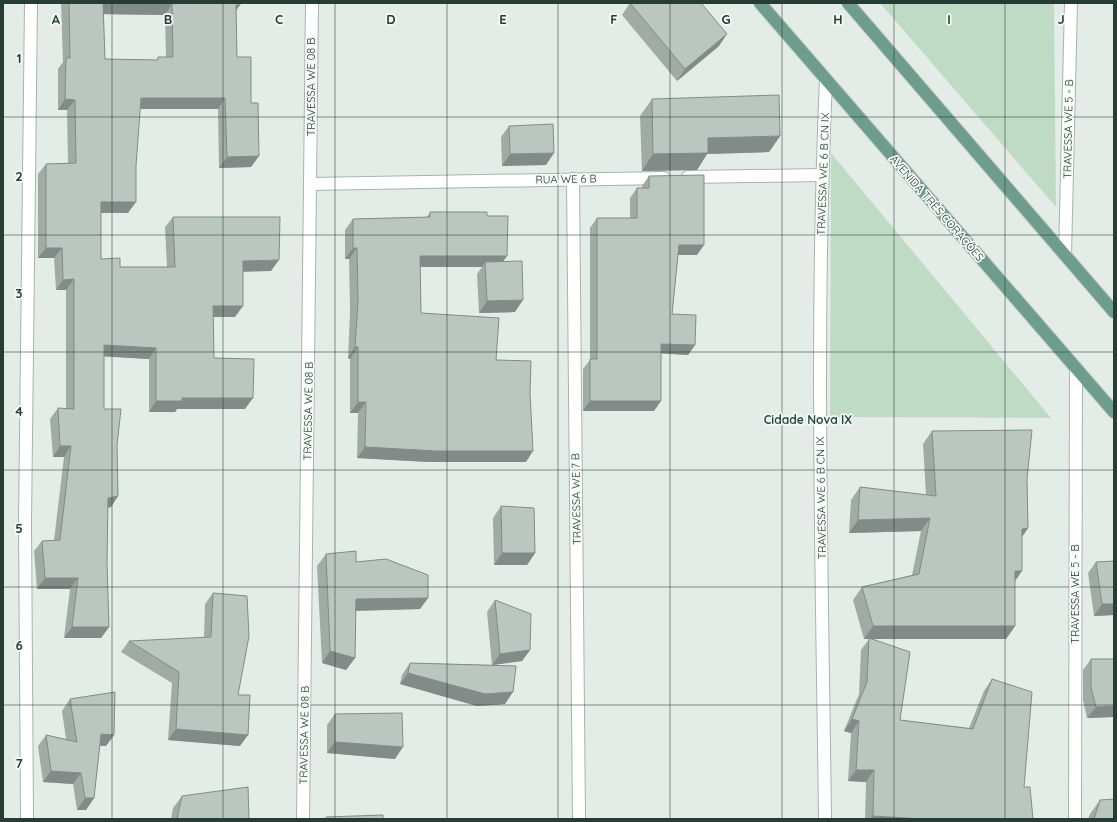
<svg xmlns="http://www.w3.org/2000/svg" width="1117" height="822" viewBox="0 0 1117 822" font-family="Quicksand,sans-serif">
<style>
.green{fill:#c0dbc5}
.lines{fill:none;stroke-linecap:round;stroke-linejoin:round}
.street-casing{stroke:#a7b4ae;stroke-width:14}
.primary-casing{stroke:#c2c8c6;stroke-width:14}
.street{stroke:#fff;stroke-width:12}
.primary{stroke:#6e9d8d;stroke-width:12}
.wall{fill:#a0aba6;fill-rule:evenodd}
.shaded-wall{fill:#828b87}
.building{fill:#bac7c1;stroke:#828b87;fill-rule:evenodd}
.grid{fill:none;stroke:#263c34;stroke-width:1;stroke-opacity:0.55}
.labels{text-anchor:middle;stroke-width:3.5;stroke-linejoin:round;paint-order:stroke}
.street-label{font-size:11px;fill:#263c34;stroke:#f5f9f6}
.neighbourhood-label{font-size:12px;font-weight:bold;fill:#244c3f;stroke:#f5f9f6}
.grid-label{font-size:13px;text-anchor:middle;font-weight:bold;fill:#263c34;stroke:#f5f9f6;stroke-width:3.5;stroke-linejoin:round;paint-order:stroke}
</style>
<rect width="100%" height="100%" fill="#e4ece8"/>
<g class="green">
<polygon points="880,3 1054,3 1056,207"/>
<polygon points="831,153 1051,418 830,417"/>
</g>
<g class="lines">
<defs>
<g id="street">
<polyline points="688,177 822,175"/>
<polyline points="573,179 579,819"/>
<polyline points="311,184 664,178"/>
<polyline points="1065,255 1071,3"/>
<polyline points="27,819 25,523 31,3"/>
<polyline points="303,819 312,3"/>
<path d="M 825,819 C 822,573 815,326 826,80"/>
<polyline points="1075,819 1076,368"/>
</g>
<g id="primary">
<polyline points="760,3 1114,412"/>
<polyline points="848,3 1114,312"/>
</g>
</defs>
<use href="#street" class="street-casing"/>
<use href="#primary" class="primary-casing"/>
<use href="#street" class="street"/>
<use href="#primary" class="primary"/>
</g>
<g class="wall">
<path d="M 61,3 L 240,3 L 240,5 L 236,11 L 237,57 L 251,167 L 219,168 L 218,109 L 140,109 L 128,213 L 101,213 L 101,259 L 120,267 L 167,267 L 165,227 L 173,217 L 271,271 L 243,271 L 235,317 L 213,317 L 214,358 L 245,409 L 177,409 L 175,412 L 149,412 L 149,359 L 104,356 L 104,409 L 117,445 L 118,496 L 111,507 L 108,508 L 107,563 L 109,627 L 101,638 L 64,638 L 70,589 L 37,589 L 34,551 L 42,541 L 54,540 L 64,457 L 53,457 L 50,419 L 58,408 L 66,408 L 66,290 L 56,290 L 54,258 L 38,258 L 38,174 L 46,164 L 68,163 L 67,110 L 58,110 L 58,69 L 63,62 ZM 103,14 L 165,15 L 166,57 L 158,57 L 157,60 L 105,59 Z"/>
<polygon points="630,3 719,46 677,81 622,15"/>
<polygon points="652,99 780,136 769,152 707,154 697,170 642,171 640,116"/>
<polygon points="509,126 546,165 502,166 501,137"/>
<polygon points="649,176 697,255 678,255 672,314 695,345 688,355 661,353 654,411 583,411 583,369 590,360 590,228 597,218 630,218 630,198 637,188 642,188 642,186"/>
<polygon points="430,212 487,216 502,262 515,312 479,313 477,274 482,267 420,267 421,313 496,360 526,462 429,462 357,458 358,413 350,413 350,359 348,358 350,312 349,259 345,259 345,230 353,219 427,217"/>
<polygon points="932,431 1027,479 1028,528 1022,537 1015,581 1015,626 1006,639 871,639 900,720 969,728 984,691 992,679 1033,819 865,819 866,782 848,781 851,733 844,731 859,694 861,650 869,639 864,639 853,600 862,587 912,575 921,531 849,533 851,500 860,487 926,495 923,444"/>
<polygon points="501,506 535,553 527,565 494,565 493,518"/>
<polygon points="326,554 356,562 428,598 420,609 355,611 355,658 346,670 322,663 317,566"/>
<polygon points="1114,561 1114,615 1094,616 1088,573 1096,562"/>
<polygon points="213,593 238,695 240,746 168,740 172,683 121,652 129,641 204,638 205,604"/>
<polygon points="495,600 530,650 522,661 493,665 505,704 477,706 400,684 402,675 410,663 492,665 487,612"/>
<polygon points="1091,659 1114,659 1114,717 1087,718 1083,700 1083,670"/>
<polygon points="70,699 114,735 106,746 100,746 94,798 86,810 77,810 73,784 43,782 38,746 46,735 66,739 62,711"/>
<polygon points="335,714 395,759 327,753 327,725"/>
<polygon points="182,796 249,819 171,819 173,808"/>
<polygon points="1100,800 1114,819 1088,819 1090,814"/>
</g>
<g class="shaded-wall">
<polygon points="103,3 172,4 165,15 95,14"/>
<polygon points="236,5 240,5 232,16"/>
<polygon points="727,34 719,46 677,81 685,69"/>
<polygon points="141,98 225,98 218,109 133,109"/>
<polygon points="65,99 75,100 67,110 58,110"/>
<polygon points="780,136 769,152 707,154 697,170 642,171 653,154 708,138"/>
<polygon points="554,153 546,165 502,166 510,154"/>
<polygon points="259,156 251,167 219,168 227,157"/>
<polygon points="101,202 136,202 128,213 93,213"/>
<polygon points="679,245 704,245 697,255 672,255"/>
<polygon points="46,248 62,248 54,258 38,258"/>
<polygon points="353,248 357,248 349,259 345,259"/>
<polygon points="420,256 507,256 499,267 485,262 482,267 412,267"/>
<polygon points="279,260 271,271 235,272 243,261"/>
<polygon points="74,279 66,290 56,290 63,280"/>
<polygon points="523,300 515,312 479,313 487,301"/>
<polygon points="213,306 243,306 235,317 205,317"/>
<polygon points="661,344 695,345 688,355 654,353"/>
<polygon points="104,345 156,348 149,359 96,356"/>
<polygon points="355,347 358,347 350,359 348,358"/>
<polygon points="182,398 253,398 245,409 177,409 175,412 149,412 156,401"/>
<polygon points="590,401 661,401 654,411 583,411"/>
<polygon points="358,402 366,402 358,413 350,413"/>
<polygon points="60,446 71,446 64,457 53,457"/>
<polygon points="365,447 533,451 526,462 429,462 357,458"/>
<polygon points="118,496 111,507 101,509 108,498"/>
<polygon points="930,518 921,531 849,533 858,520"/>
<polygon points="1028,528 1019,541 1022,529"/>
<polygon points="502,553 535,553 527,565 494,565"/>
<polygon points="1015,571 1022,571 1013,584"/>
<polygon points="45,578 78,578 70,589 37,589"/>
<polygon points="428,598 420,609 347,611 356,599"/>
<polygon points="1102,604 1114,604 1114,615 1094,616"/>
<polygon points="873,626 1015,626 1006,639 864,639"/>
<polygon points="72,627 109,627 101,638 64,638"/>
<polygon points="530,650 522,661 492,665 500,654"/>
<polygon points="330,651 355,658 346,670 322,663"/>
<polygon points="408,673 513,692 505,704 477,706 400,684"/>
<polygon points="1114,706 1114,717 1087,718 1096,707"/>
<polygon points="852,719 859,721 851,733 844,731"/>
<polygon points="176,729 248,735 240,746 168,740"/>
<polygon points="101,734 114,735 106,746 93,745"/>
<polygon points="335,742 403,747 395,759 327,753"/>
<polygon points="856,770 874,770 866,782 848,781"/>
<polygon points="51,771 81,773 73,784 43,782"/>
<polygon points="85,798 94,798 86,810 77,810"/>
<polygon points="873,816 923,819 870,819"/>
</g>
<g class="building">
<path d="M 69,3 L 240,3 L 240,5 L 236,5 L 237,57 L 251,57 L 251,103 L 258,103 L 259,156 L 227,157 L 225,98 L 141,98 L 136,166 L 136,202 L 101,202 L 101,259 L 120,258 L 120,267 L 175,267 L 173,217 L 280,217 L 279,260 L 243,261 L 243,306 L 213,306 L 214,358 L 254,359 L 253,398 L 182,398 L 182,401 L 156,401 L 156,348 L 104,345 L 104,409 L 121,409 L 117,445 L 118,496 L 108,498 L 107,563 L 109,627 L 72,627 L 78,578 L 45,578 L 42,541 L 60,540 L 71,446 L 60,446 L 58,408 L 74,409 L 74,279 L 63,280 L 62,248 L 46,248 L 46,164 L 76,163 L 75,100 L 65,99 L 66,58 L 70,58 ZM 103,3 L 172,4 L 173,57 L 158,57 L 158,60 L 105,59 Z"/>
<polygon points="630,3 701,3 727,34 685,69"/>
<polygon points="779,95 780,136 708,138 708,153 653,154 652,99"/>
<polygon points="553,124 554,153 510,154 509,126"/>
<polygon points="704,175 704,245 679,245 672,314 696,315 695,345 661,344 661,401 590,401 590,359 597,359 597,218 637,218 637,188 649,188 649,176"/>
<polygon points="430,212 487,212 487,216 508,216 507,256 420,256 421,313 499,318 496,360 531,361 530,393 533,451 436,451 365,447 366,402 358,402 358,347 355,347 358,301 357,248 353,248 353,219 430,217"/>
<polygon points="522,261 523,300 487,301 485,262"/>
<polygon points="1032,430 1027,479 1028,528 1022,529 1022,571 1015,571 1015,626 873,626 862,587 919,574 930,518 858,520 860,487 936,496 932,431"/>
<polygon points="501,506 534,508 535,553 502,553"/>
<polygon points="356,551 356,562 386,559 428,575 428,598 356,599 355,658 330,651 326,554"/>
<polygon points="1114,561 1114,604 1102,604 1096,562"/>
<polygon points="213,593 247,596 249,636 238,695 250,695 248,735 176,729 179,672 129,641 211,637"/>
<polygon points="495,600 531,614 530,650 500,654"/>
<polygon points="869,638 910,652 900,720 973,729 992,679 1032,692 1024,787 1030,787 1033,819 923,819 873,816 874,770 856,770 859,721 852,719 867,682"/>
<polygon points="1091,659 1114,659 1114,706 1096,707 1091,688"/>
<polygon points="410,663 516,666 513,692 485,694 408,673"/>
<polygon points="115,692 114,735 101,734 94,798 85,798 81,773 51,771 46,735 77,742 70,699"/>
<polygon points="402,713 403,747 335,742 335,714"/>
<polygon points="248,787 249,819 177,819 182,796"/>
<polygon points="1114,799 1114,819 1094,819 1100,800"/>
<polygon points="383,815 383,819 326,819 326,817"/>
</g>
<path class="grid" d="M 112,3 L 112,819M 223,3 L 223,819M 335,3 L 335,819M 447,3 L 447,819M 558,3 L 558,819M 670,3 L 670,819M 782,3 L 782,819M 894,3 L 894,819M 1005,3 L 1005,819M 3,117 L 1114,117M 3,235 L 1114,235M 3,352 L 1114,352M 3,470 L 1114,470M 3,587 L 1114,587M 3,705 L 1114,705"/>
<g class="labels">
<g class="street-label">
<text transform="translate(311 87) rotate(-90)" y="4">TRAVESSA WE 08 B</text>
<text transform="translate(1068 129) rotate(-89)" y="4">TRAVESSA WE 5 - B</text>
<text transform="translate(823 174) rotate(-88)" y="4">TRAVESSA WE 6 B CN IX</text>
<text transform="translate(566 179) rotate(-1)" y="4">RUA WE 6 B</text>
<text transform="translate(937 208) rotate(49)" y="4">AVENIDA TRÊS CORAÇÕES</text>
<text transform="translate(308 411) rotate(-89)" y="4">TRAVESSA WE 08 B</text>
<text transform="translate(821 498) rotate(-91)" y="4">TRAVESSA WE 6 B CN IX</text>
<text transform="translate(576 499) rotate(-91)" y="4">TRAVESSA WE 7 B</text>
<text transform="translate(1075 594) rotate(-90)" y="4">TRAVESSA WE 5 - B</text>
<text transform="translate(304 735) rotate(-89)" y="4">TRAVESSA WE 08 B</text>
</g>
<g class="neighbourhood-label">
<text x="808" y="424">Cidade Nova IX</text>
</g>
</g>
<g class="grid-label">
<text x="56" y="24">A</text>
<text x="168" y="24">B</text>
<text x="279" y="24">C</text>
<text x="391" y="24">D</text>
<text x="503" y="24">E</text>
<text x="614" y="24">F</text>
<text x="726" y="24">G</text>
<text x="838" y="24">H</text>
<text x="949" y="24">I</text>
<text x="1061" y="24">J</text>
<text x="19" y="63">1</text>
<text x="19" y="181">2</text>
<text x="19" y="298">3</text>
<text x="19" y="416">4</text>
<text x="19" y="533">5</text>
<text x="19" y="650">6</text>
<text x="19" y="768">7</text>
</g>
<rect width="1117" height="822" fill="none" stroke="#263c34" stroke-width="8"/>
</svg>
